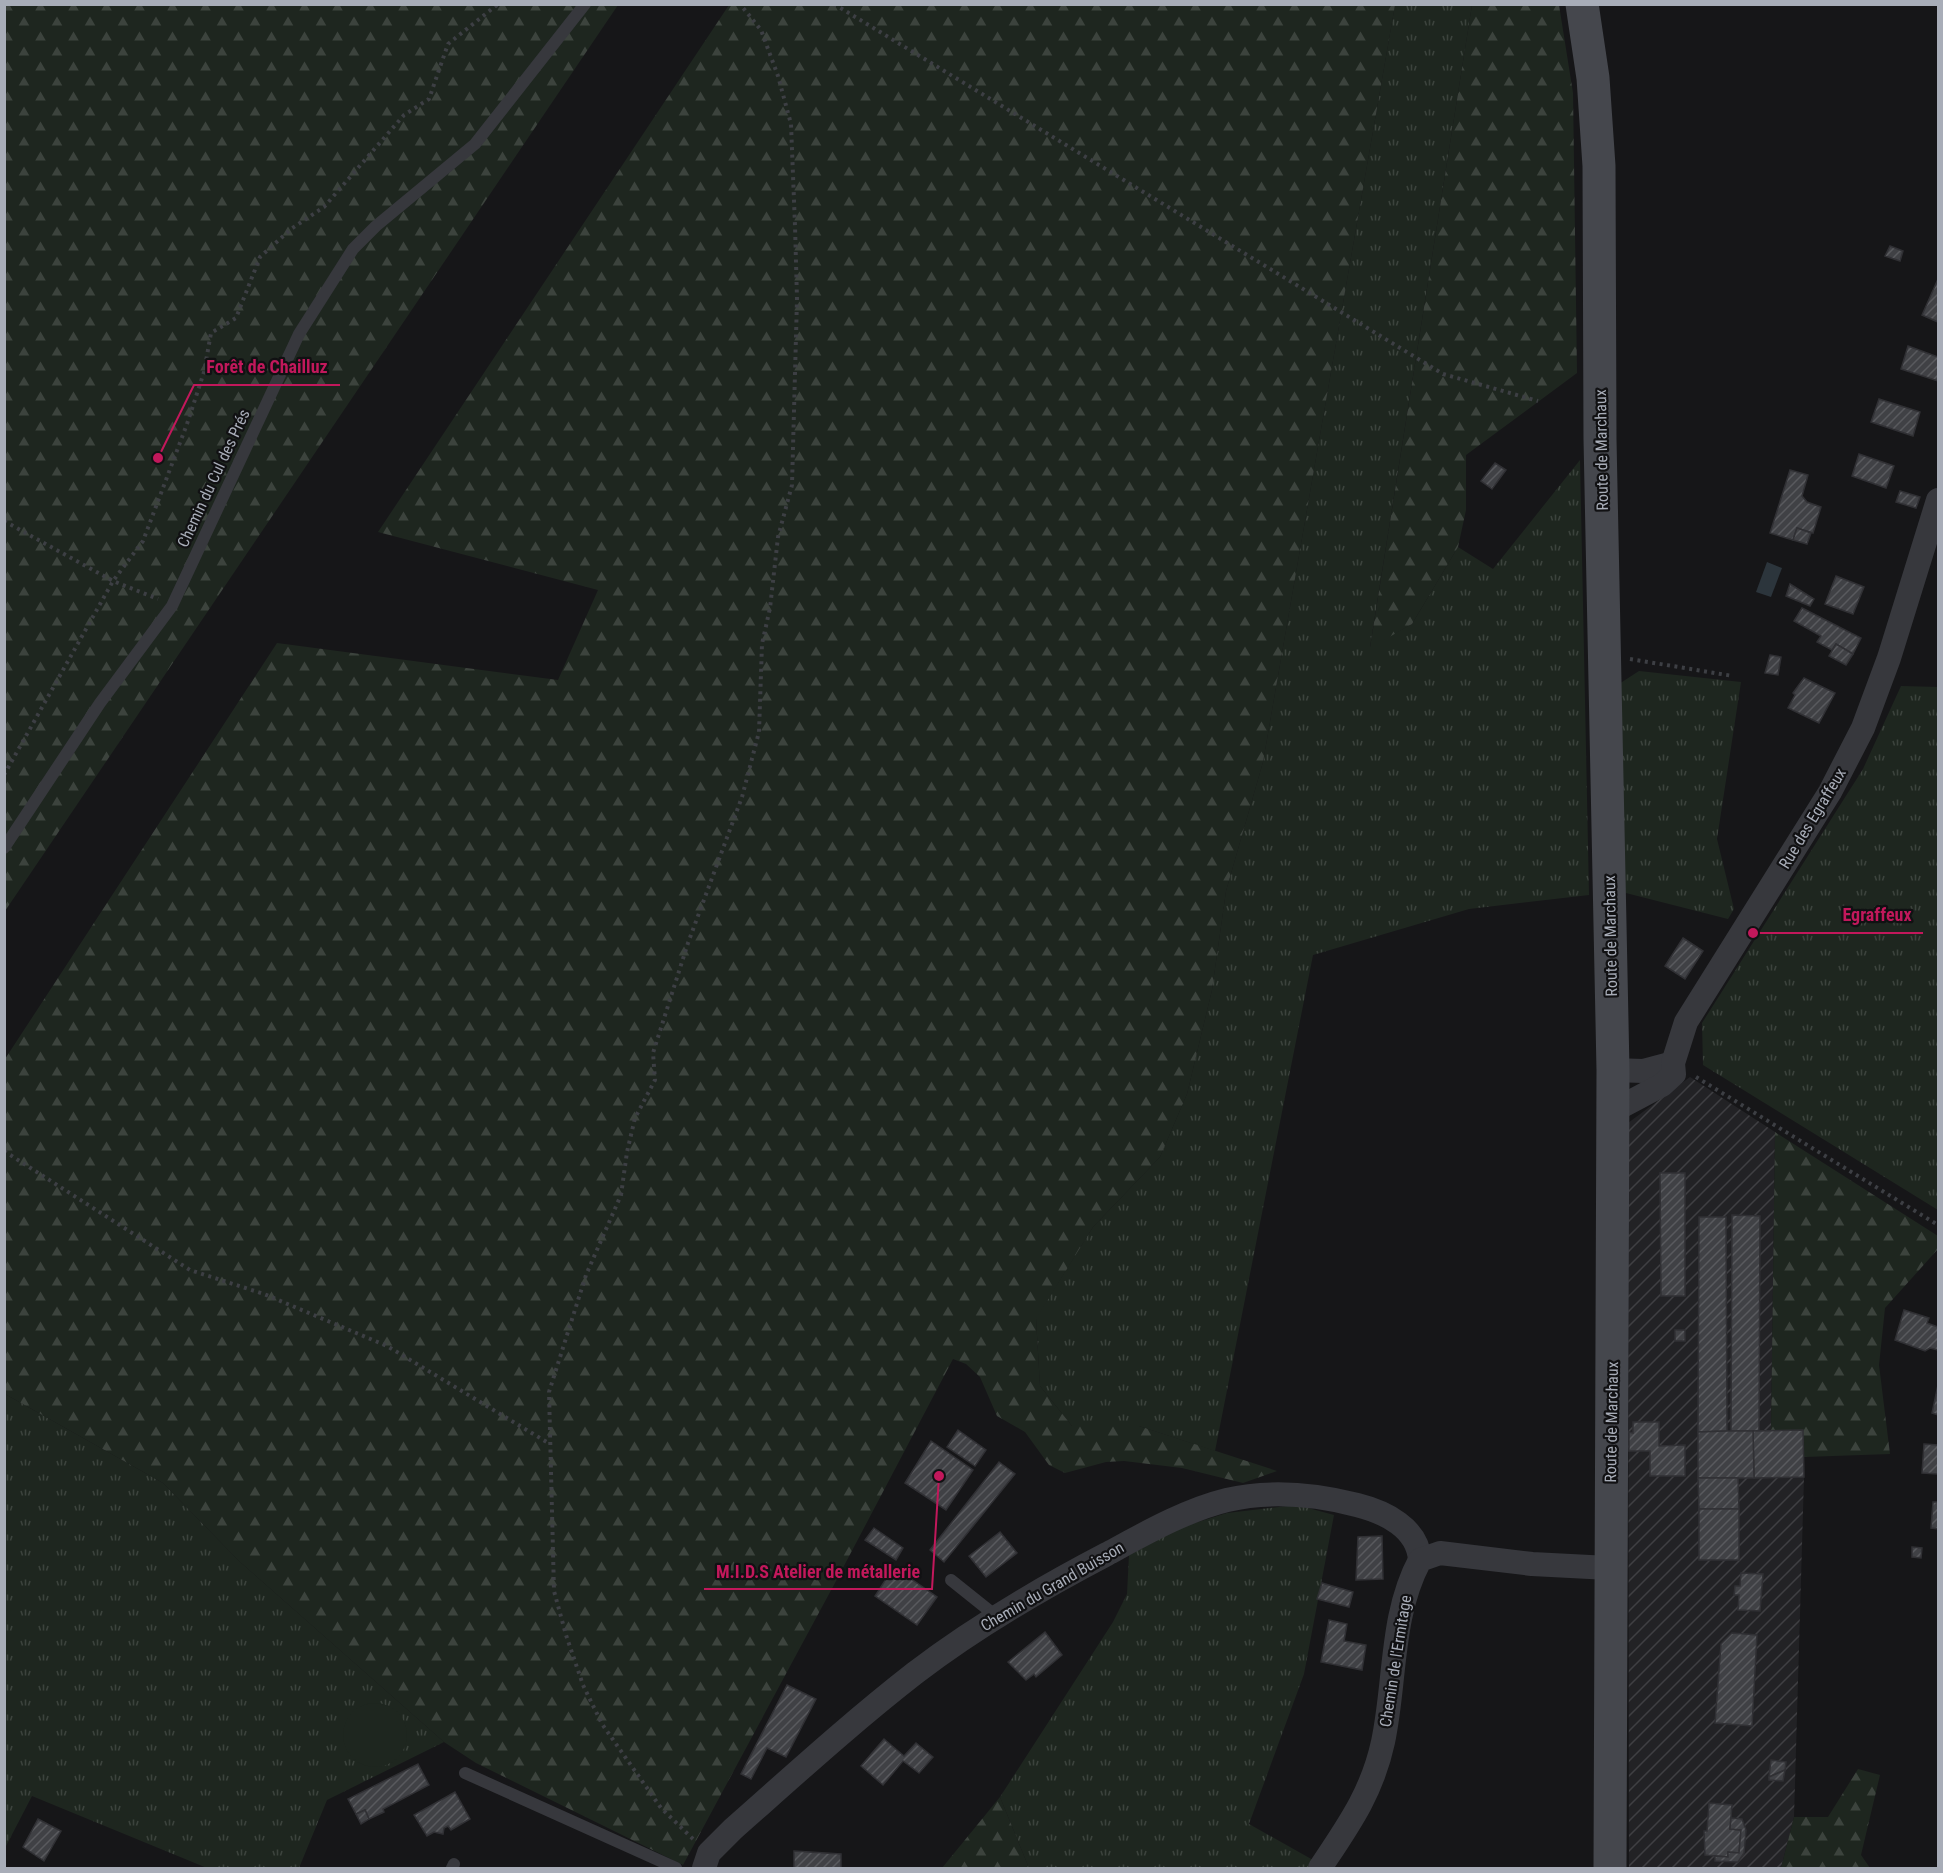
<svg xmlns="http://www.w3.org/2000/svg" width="1943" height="1873" viewBox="0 0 1943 1873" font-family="'Roboto Condensed',sans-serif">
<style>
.industrial{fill:url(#industrial-furrows)}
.grass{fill:url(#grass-tufts)}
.forest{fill:url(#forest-firs)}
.garden{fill:#1e261f}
.water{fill:#2c353c}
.building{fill:url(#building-hatch);stroke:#303034;stroke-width:1.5}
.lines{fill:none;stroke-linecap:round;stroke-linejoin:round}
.path{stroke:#3d3f44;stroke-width:4;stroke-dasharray:3 4.5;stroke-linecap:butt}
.service{stroke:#37383d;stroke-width:12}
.minor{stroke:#37383d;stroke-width:24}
.secondary{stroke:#45474d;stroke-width:33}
.labels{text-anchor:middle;stroke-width:4.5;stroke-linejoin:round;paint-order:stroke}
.street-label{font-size:16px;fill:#a8adb8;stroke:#111113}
.leader{fill:none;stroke:#c2185b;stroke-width:2}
.callout-dot{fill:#c2185b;stroke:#111113;stroke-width:2}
.callout-label{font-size:18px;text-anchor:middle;font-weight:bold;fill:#c2185b;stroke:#111113;stroke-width:4.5;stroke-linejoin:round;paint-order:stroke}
</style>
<defs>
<pattern id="industrial-furrows" width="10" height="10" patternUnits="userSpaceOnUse" patternTransform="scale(1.5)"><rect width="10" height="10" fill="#222225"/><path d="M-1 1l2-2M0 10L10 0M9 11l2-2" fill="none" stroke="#3f3f43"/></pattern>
<pattern id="grass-tufts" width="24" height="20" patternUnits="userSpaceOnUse" patternTransform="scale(1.5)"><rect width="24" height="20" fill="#1e261f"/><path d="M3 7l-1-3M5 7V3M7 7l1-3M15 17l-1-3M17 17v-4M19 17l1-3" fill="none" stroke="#3c433d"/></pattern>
<pattern id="forest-firs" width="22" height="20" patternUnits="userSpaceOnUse" patternTransform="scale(1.5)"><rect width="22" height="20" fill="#1e261f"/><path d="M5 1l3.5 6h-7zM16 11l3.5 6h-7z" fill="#3c433d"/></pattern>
<pattern id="building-hatch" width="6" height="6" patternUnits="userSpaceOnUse" patternTransform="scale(1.5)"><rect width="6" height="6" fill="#404145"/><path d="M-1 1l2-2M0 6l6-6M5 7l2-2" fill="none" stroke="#595a5e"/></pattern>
</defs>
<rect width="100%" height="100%" fill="#161618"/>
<polygon class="industrial" points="1690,1077 1775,1132 1771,1430 1803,1430 1804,1477 1794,1817 1781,1868 1629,1868 1628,1123"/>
<g class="grass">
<polygon points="1395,5 1472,5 1370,647 1412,624 1458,547 1493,569 1580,460 1589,895 1469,909 1313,955 1215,1451 1139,1426 1072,1426 1040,1386 1036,1318 1093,1227 1160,1157 1187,1094 1212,990 1226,891 1263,762"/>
<polygon points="1639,671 1741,682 1717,839 1734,909 1728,919 1622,892 1619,684"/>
<polygon points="1901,686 1938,687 1938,1210 1703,1065 1702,1023 1863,769"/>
<polygon points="5,1394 163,1483 239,1561 444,1742 327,1800 299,1868 207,1868 32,1796 5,1848"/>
<polygon points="1297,1505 1334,1515 1304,1674 1249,1824 1313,1860 1308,1868 1029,1868 1000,1797 1113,1622 1127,1594 1129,1555 1179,1528 1227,1513"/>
</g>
<g class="forest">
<polygon points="5,5 618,5 5,911"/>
<polygon points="729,5 1395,5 1263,762 1226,891 1212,990 1187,1094 1160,1157 1093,1227 1036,1319 1040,1386 1072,1426 1139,1426 1277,1471 1243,1483 1182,1468 1124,1461 1106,1462 1065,1473 1049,1465 1025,1432 997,1416 980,1377 966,1364 953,1359 836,1581 683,1865 476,1763 444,1742 239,1561 163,1483 5,1394 5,1059 277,643 558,680 598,590 378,532"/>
<polygon points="1472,5 1559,5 1573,93 1577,373 1466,455 1466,510 1458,547 1412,624 1370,648"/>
<polygon points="1775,1132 1938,1236 1938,1249 1885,1308 1879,1365 1890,1454 1804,1457 1771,1431"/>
<polygon points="1858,1769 1880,1775 1861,1855 1870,1868 1781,1868 1794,1817 1828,1817"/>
<polygon points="1000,1797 1029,1868 942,1868"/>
</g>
<circle class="garden" cx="375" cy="1735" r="32"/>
<polygon class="water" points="1767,562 1782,568 1771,597 1756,592"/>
<g class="building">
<polygon points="1890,246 1903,251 1900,261 1885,256"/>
<polygon points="1938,279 1938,322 1922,315"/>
<polygon points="1908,346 1938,357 1938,381 1901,369"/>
<polygon points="1879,399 1920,412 1913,436 1871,422"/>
<polygon points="1859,454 1894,466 1886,488 1852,476"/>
<polygon points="1495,463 1506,470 1492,489 1481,481"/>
<polygon points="1790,470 1808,475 1802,496 1807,502 1821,507 1813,533 1797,528 1793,540 1770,533"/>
<polygon points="1900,491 1920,497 1916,508 1896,502"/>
<polygon points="1797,528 1811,533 1807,544 1793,540"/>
<polygon points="1836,576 1864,587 1853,614 1825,604"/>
<polygon points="1790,584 1814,599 1810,606 1786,596"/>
<polygon points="1802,608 1861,638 1853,654 1836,644 1832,650 1817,642 1821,636 1794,621"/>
<polygon points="1836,644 1853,654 1846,665 1829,656"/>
<polygon points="1770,655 1781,657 1778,675 1765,673"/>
<polygon points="1804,678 1835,693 1819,723 1788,708 1795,695 1793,693"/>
<polygon points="1683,938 1703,951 1685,979 1665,966"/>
<polygon points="1660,1173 1685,1173 1685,1296 1661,1296"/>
<polygon points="1732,1215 1760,1216 1759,1431 1731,1431"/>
<polygon points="1699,1217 1726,1217 1727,1431 1698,1432"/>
<polygon points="1904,1310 1929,1318 1927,1323 1938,1327 1938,1350 1930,1348 1925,1351 1895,1340"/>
<rect x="1675" y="1330" width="10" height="11"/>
<polygon points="1938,1385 1938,1415 1932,1413"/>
<polygon points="1633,1422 1659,1422 1659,1446 1685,1445 1685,1476 1650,1476 1650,1451 1629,1451 1629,1432 1633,1433"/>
<polygon points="958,1430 986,1450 975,1466 947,1447"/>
<polygon points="1803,1430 1804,1477 1754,1478 1753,1431"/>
<polygon points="1727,1431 1753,1431 1754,1478 1698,1478 1698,1432"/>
<polygon points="931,1441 973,1470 946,1510 905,1483"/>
<polygon points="1924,1444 1938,1445 1938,1474 1922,1473"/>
<polygon points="999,1462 1015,1474 944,1562 930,1550"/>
<polygon points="1698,1478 1738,1478 1739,1509 1699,1509"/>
<polygon points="1933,1502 1938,1502 1938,1529 1931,1528"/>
<rect x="1699" y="1509" width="40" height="51"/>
<polygon points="874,1528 903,1548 896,1560 865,1540"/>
<polygon points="1000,1532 1017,1553 986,1577 969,1556"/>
<polygon points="1382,1536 1383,1579 1356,1580 1358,1537"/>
<polygon points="1912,1547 1922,1548 1921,1558 1912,1557"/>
<polygon points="894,1567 937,1597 917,1625 875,1596"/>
<polygon points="1741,1573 1763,1574 1760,1611 1738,1610 1739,1595 1734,1595 1735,1586 1740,1586"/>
<polygon points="1322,1583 1353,1592 1349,1607 1317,1599"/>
<polygon points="1329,1620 1347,1624 1344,1641 1366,1645 1362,1670 1321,1662"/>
<polygon points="1045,1632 1062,1655 1036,1677 1034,1674 1026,1680 1008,1662"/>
<polygon points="1732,1633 1757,1635 1752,1726 1715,1723 1721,1644"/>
<polygon points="787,1685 816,1699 786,1757 767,1748 751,1779 741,1774"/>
<polygon points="884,1739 904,1756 916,1743 933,1757 919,1773 903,1761 883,1785 861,1766"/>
<polygon points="1771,1760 1786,1762 1785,1770 1769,1777"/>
<polygon points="418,1764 429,1785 383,1809 384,1812 369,1819 365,1810 356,1814 348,1799"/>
<polygon points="1785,1770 1783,1781 1769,1780 1769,1777"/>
<polygon points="455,1792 470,1819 451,1830 448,1826 444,1828 443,1834 434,1832 427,1836 414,1815"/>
<polygon points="1709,1803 1732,1805 1730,1829 1741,1830 1739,1853 1728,1852 1728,1857 1705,1855 1704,1831 1707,1831"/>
<polygon points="365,1810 369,1819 361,1824 356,1814"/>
<polygon points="1731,1818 1742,1819 1746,1830 1744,1853 1738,1862 1715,1861 1715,1856 1728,1857 1728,1852 1739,1853 1741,1830 1730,1829"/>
<polygon points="38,1819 61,1831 44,1861 23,1847"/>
<polygon points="794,1851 841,1854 841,1868 794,1868"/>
</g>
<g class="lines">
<g class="path">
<polyline points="834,4 1443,374 1538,401"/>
<polyline points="4,521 113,581 158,599"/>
<polyline points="1630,659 1733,676"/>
<polyline points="4,775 113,581 143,541 187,424 204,372 211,333 236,318 260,257 291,229 324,207 404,115 429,99 448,44 498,4"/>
<polyline points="1696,1077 1938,1225"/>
<polyline points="4,1151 190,1270 264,1294 387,1346 550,1444"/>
<polyline points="693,1839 661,1808 602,1724 583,1685 566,1635 554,1591 549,1392 586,1275 621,1195 627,1152 635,1118 655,1080 653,1053 688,943 742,797 759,732 762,644 770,608 778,537 792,485 797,299 795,226 791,124 778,76 761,30 740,4"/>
</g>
<g class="service">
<polyline points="4,848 100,703 172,606 299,334 353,249 376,226 475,144 585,4"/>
<polyline points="951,1580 996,1616"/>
<polyline points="465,1773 676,1868"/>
<polyline points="452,1868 454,1864"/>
</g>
<g class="minor">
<polyline points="1613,1070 1643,1071 1673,1063"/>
<polyline points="1613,1111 1662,1085 1674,1074 1673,1063 1686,1022 1830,792 1863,728 1889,658 1938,500"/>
<path d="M 704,1868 L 709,1853 L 733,1829 C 793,1776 852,1722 915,1673 C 975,1627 1040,1589 1107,1554 C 1144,1534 1186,1510 1227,1500 C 1270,1490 1314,1494 1357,1505 C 1385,1512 1418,1528 1420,1560"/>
<path d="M 1320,1868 C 1348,1826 1372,1793 1383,1742 C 1396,1681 1390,1616 1420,1560 L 1440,1553 L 1532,1564 L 1609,1568"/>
</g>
<polyline class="secondary" points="1582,4 1593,78 1599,166 1600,439 1613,1070 1610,1868"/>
</g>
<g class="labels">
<g class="street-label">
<text transform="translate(1601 450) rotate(-91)" y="6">Route de Marchaux</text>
<text transform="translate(213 478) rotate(-65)" y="6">Chemin du Cul des Prés</text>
<text transform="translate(1812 818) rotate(-59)" y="6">Rue des Egraffeux</text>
<text transform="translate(1610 936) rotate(-91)" y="6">Route de Marchaux</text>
<text transform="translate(1611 1422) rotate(-89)" y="6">Route de Marchaux</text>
<text transform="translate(1052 1586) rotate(-30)" y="6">Chemin du Grand Buisson</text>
<text transform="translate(1395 1661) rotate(-81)" y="6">Chemin de l'Ermitage</text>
</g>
</g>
<path class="leader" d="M158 458L194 385H340M1753 933L1830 933H1923M939 1476L932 1589H704"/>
<g class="callout-dot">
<circle cx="158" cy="458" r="6"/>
<circle cx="1753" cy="933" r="6"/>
<circle cx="939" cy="1476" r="6"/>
</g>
<g class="callout-label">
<text x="267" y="373">Forêt de Chailluz</text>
<text x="1877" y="921">Egraffeux</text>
<text x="818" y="1578">M.I.D.S Atelier de métallerie</text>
</g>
<rect width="1943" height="1873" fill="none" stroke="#a8adb8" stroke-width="12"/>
</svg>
